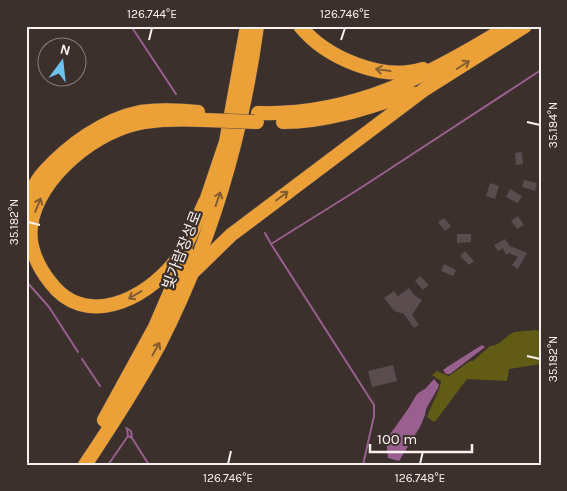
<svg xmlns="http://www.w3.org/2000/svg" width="567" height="491" viewBox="0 0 567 491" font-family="Karla,'Noto Sans KR',sans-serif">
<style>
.green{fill:#615b16}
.water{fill:#985f8f}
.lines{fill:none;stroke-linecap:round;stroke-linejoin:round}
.stream{stroke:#985f8f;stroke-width:2}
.building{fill:#5a4c4f}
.highway-casing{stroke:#564c48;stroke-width:15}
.highway{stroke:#eba138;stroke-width:14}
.highway-bridge-casing{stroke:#564c48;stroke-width:15;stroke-linecap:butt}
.highway-bridge{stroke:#eba138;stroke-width:14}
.oneway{stroke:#825d31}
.ticks{fill:none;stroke:#f9f1ee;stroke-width:2}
.labels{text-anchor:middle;stroke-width:4.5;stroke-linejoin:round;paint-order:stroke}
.street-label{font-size:15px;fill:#f9f1ee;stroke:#3c302c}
.neatline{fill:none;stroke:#f9f1ee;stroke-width:2}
.ticks-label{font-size:12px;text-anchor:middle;fill:#f9f1ee}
</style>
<rect width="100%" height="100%" fill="#3c302c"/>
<path class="green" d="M 535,330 L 541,331 L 541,364 L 509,369 L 507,381 L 467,379 L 437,419 L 434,422 L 427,417 C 430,408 441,388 441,381 L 432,375 L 437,371 L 449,376 L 470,361 L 473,361 L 490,346 C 501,346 505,335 515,332 C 521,331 529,331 535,330 Z"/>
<g class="water">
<polygon points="482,345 485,347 450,374 446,374 443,370 447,367"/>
<polygon points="434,379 439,385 438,388 426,409 425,415 420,427 399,461 388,458 386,440 408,409 417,394 426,388"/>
</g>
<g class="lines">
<g class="stream">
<polyline points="131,26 176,94"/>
<polyline points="265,233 271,244"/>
<polyline points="26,281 49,307 78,352"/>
<polyline points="82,359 100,386"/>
<polyline points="126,428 131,431 132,438 149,465"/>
<polyline points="127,429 128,436 132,438"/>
<polyline points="108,465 128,436"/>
<polyline points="363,465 374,416 374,405 271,244 359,189 541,70"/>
</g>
</g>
<g class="building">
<polygon points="522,152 523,164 516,165 515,153"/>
<polygon points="524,180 537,183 535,191 522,187"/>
<polygon points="490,183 499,186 495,199 486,196"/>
<polygon points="510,189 522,196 518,203 506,197"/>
<polygon points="518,216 524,225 517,229 511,221"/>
<polygon points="444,218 451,226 445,231 438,222"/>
<polygon points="457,234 471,234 471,242 457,243"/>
<polygon points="505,239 510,246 527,253 518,269 512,265 518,257 509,253 506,255 503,248 498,251 494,245"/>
<polygon points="465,251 474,261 469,265 460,256"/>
<polygon points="444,264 456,270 453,276 441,271"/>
<polygon points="420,276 429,285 423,290 415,281"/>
<polygon points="409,288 414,295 422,300 412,315 419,325 414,328 404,314 394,311 384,298 394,291 398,296"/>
<polygon points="393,365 397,381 372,387 368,371"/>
</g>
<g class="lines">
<defs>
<g id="highway">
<path d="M 300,26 C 326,58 383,82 423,69"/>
<path d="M 258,113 C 351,116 428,76 504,29"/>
<path d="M 205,120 C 185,119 164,119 144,122 C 98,129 37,177 31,226 C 28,246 38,267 50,282 C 85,329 144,300 174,263 C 188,246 196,222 205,202"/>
<path d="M 283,122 C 327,122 370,107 412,93"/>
<path d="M 26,202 C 31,192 36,180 44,172 C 68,145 104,119 140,112 C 160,109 179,110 198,112"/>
<polyline points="203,210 226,142 247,26"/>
<polyline points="194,271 231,235 425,89 525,26"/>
<polyline points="104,420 155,327 187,253"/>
<path d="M 85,465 C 111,426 137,386 159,345 C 210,245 242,137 257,26"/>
</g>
</defs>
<use href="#highway" class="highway-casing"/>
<use href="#highway" class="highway"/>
<defs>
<polyline id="highway-bridge" points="205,120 257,122"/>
</defs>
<use href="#highway-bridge" class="highway-bridge-casing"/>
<use href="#highway-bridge" class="highway-bridge"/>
</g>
<defs><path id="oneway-shaft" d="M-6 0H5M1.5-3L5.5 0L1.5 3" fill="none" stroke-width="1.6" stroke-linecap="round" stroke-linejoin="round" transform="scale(1.25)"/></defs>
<g class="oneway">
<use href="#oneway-shaft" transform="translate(463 65) rotate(-32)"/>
<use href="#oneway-shaft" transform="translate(383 70) rotate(-172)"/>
<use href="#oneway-shaft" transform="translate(282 196) rotate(-37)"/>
<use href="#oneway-shaft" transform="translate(218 199) rotate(-71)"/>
<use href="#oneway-shaft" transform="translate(38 205) rotate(-68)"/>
<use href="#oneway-shaft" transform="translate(135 295) rotate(149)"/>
<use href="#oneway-shaft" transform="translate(156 349) rotate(-61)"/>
</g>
<path class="ticks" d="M 149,40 L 152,28M 341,40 L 345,28M 527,122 L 540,125M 28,222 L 40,225M 527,356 L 540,359M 228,464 L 231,451M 420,464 L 423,451"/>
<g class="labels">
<g class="street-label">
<text transform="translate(182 250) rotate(-69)" y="5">빛가람장성로</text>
</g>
</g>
<rect width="567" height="491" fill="none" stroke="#3c302c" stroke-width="55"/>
<g transform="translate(62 62) rotate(15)"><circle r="24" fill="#3c302c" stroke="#887d7a"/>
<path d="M0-4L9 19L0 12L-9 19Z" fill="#6cc3f2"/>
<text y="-8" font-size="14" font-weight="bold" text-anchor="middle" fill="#f9f1ee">N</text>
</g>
<path d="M370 444v8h102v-8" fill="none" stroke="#f9f1ee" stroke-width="2.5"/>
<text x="377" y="444" font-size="15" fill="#f9f1ee" stroke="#3c302c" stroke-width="4" paint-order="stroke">100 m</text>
<rect x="28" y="28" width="512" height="436" class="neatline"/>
<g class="ticks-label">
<text x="152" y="18">126.744°E</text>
<text x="345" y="18">126.746°E</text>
<text transform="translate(553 125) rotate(-90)" y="4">35.184°N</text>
<text transform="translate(14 222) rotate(-90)" y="4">35.182°N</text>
<text transform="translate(553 359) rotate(-90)" y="4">35.182°N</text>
<text x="228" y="482">126.746°E</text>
<text x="420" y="482">126.748°E</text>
</g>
</svg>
